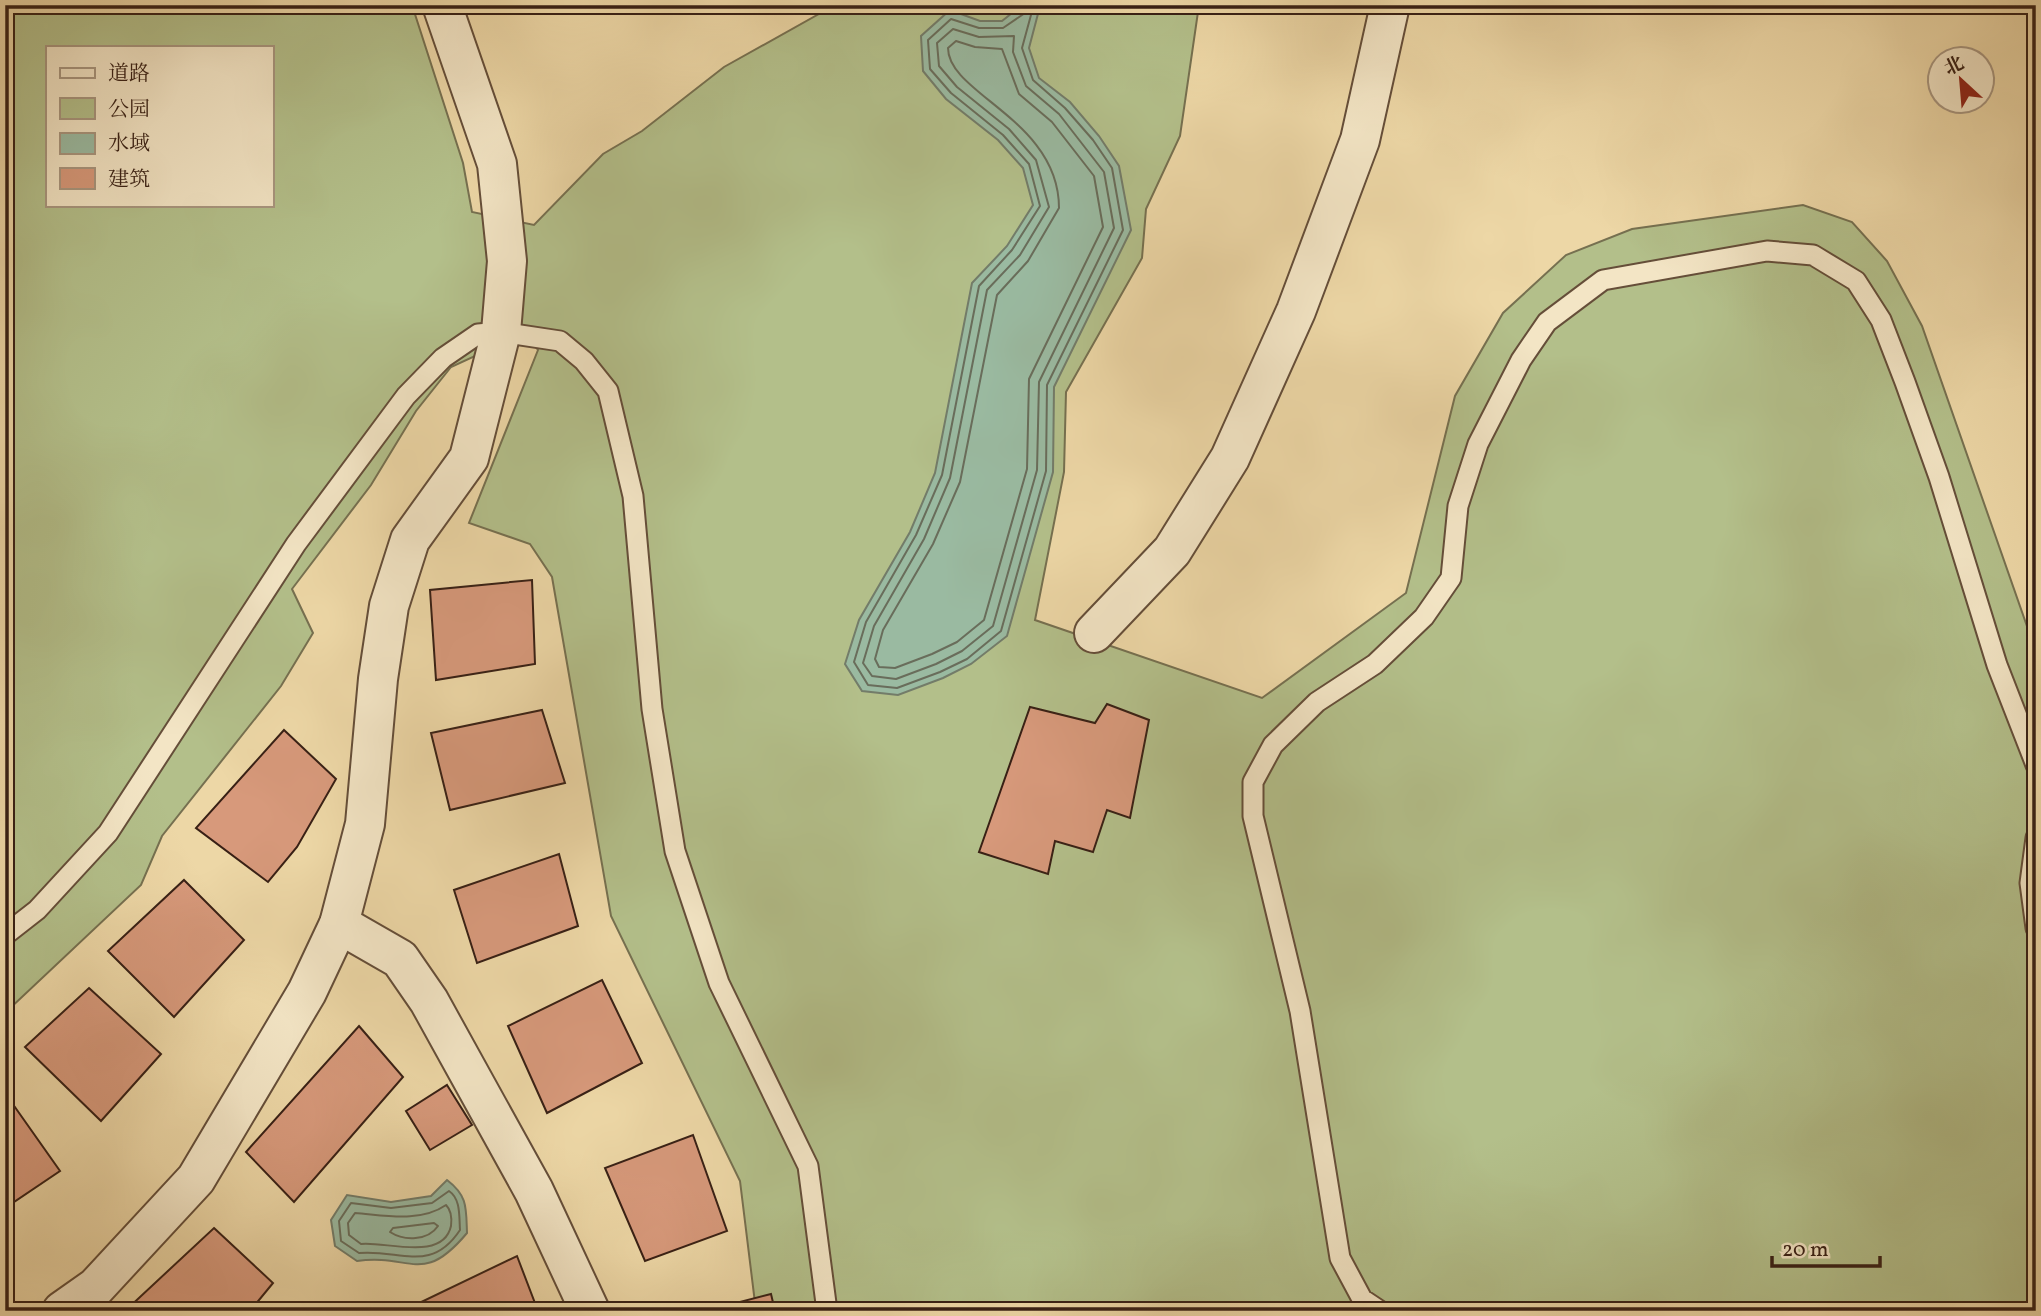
<svg xmlns="http://www.w3.org/2000/svg" width="2041" height="1316" viewBox="0 0 2041 1316" font-family="Vollkorn,'Noto Serif SC',serif">
<style>
.green{fill:#b3bf8a;stroke:#767050;stroke-width:2;fill-rule:evenodd}
.water{fill:#9abaa1;stroke:#737c69;stroke-width:2}
.lines{fill:none;stroke-linecap:round;stroke-linejoin:round}
.shore{stroke:#696d5b;stroke-width:2}
.building{fill:#d7997b;stroke:#382015;stroke-width:2}
.service-casing{stroke:#654e39;stroke-width:23}
.minor-casing{stroke:#654e39;stroke-width:42}
.service{stroke:#f3e5c5;stroke-width:19}
.minor{stroke:#f3e5c5;stroke-width:38}
</style>
<rect width="100%" height="100%" fill="#edd7a6"/>
<filter id="stains"><feTurbulence type="fractalNoise" baseFrequency=".00286" numOctaves="4"/><feColorMatrix values="0 0 0 0 .2 0 0 0 0 .09 0 0 0 0 .02 0 0 0 .5 -.17"/></filter>
<radialGradient id="worn" r=".72"><stop offset=".6" stop-color="#630" stop-opacity="0"/><stop offset="1" stop-color="#630" stop-opacity=".3"/></radialGradient>
<path class="green" d="M 5,5 L 412,5 L 463,163 L 472,212 L 534,225 L 603,154 L 642,131 L 724,67 L 835,5 L 1199,5 L 1180,136 L 1146,209 L 1142,258 L 1066,392 L 1064,472 L 1035,620 L 1262,698 L 1406,593 L 1455,396 L 1503,313 L 1566,255 L 1632,229 L 1803,205 L 1852,222 L 1887,261 L 1922,326 L 2036,652 L 2036,1311 L 756,1311 L 740,1181 L 611,916 L 552,577 L 530,544 L 469,523 L 538,350 L 525,333 L 451,367 L 416,411 L 371,485 L 292,589 L 313,633 L 281,686 L 162,836 L 141,885 L 5,1013 ZM 47,47 L 271,47 L 271,205 L 47,205 Z"/>
<g class="water">
<polygon points="1022,5 1049,5 1039,10 1029,48 1039,78 1070,102 1099,136 1119,166 1131,230 1054,387 1053,472 1007,636 971,664 943,678 898,695 862,691 845,664 859,620 910,532 935,473 972,283 1007,246 1033,205 1023,168 998,140 946,99 923,71 921,36 950,10 980,21 1002,21"/>
<path d="M 447,1180 C 468,1196 466,1208 467,1233 C 422,1287 411,1253 357,1261 L 335,1246 L 331,1220 L 347,1195 L 391,1202 L 431,1196 Z"/>
</g>
<g class="lines">
<g class="shore">
<polygon points="1028,11 1031,15 1022,48 1033,80 1065,108 1093,140 1112,168 1123,230 1047,385 1046,471 1001,631 967,659 940,672 897,688 868,685 854,662 866,622 916,535 942,475 979,286 1012,250 1040,206 1029,164 1003,135 951,93 930,69 928,40 951,19 979,28 1003,28"/>
<polygon points="953,29 979,37 1014,36 1013,52 1026,86 1059,114 1104,172 1114,228 1039,382 1037,470 993,626 962,651 936,664 896,679 872,676 863,663 874,626 924,539 950,478 987,290 1020,255 1049,207 1036,160 1009,129 957,87 939,66 937,43"/>
<path d="M 956,41 L 975,47 L 1002,49 L 1019,94 L 1052,122 L 1094,176 L 1103,227 L 1029,379 L 1027,469 L 984,620 L 957,642 L 932,654 L 895,668 L 879,667 L 875,659 L 883,630 L 933,544 L 960,482 L 997,295 L 1028,261 L 1059,208 C 1059,120 948,94 948,48 Z"/>
<path d="M 449,1191 C 461,1199 459,1217 460,1230 C 431,1274 400,1249 359,1253 L 341,1241 L 339,1221 L 351,1203 L 391,1208 L 432,1203 Z"/>
<path d="M 446,1205 C 451,1210 452,1218 451,1226 C 443,1262 385,1241 361,1244 L 349,1235 L 348,1223 L 355,1213 C 384,1215 420,1223 446,1205 Z"/>
<path d="M 434,1223 L 438,1226 C 428,1241 404,1241 390,1232 L 393,1228 Z"/>
</g>
</g>
<g class="building">
<polygon points="532,580 535,664 436,680 430,590"/>
<polygon points="1107,704 1149,720 1130,818 1107,810 1093,852 1055,841 1048,874 979,852 1030,707 1095,723"/>
<polygon points="542,710 565,783 450,810 431,733"/>
<polygon points="284,730 336,779 297,847 268,882 196,828"/>
<polygon points="559,854 578,926 477,963 454,890"/>
<polygon points="184,880 244,940 174,1017 108,951"/>
<polygon points="602,980 642,1063 547,1113 508,1026"/>
<polygon points="89,988 161,1054 101,1121 25,1047"/>
<polygon points="359,1026 403,1077 294,1202 246,1152"/>
<polygon points="447,1085 472,1125 430,1150 406,1111"/>
<polygon points="5,1093 60,1171 5,1208"/>
<polygon points="693,1135 727,1231 645,1261 605,1168"/>
<polygon points="214,1228 273,1283 250,1311 125,1311"/>
<polygon points="517,1256 538,1311 418,1311 415,1305"/>
<polygon points="771,1294 775,1311 705,1311"/>
</g>
<g class="lines">
<defs>
<g id="service">
<polyline points="2036,838 2030,883 2036,928"/>
<polyline points="5,935 37,910 108,833 296,544 406,396 443,358 478,334 501,332 560,341 584,361 608,391 633,496 652,709 675,851 719,983 808,1166 827,1311"/>
<polyline points="1380,1311 1362,1299 1340,1258 1300,1011 1253,816 1253,782 1273,745 1317,702 1375,664 1424,617 1451,578 1458,506 1478,444 1521,360 1547,322 1603,280 1767,251 1813,255 1856,281 1881,320 1905,382 1939,477 1997,665 2036,765"/>
</g>
<g id="minor">
<polyline points="1094,633 1172,551 1230,458 1296,311 1360,140 1390,5"/>
<polyline points="339,924 400,959 429,1001 534,1191 590,1311"/>
<polyline points="62,1311 96,1287 196,1179 307,992 339,924 365,824 378,679 389,606 410,540 469,458 501,332 507,261 497,164 442,5"/>
</g>
</defs>
<use href="#service" class="service-casing"/>
<use href="#minor" class="minor-casing"/>
<use href="#service" class="service"/>
<use href="#minor" class="minor"/>
</g>
<rect width="2041" height="1316" fill="none" stroke="#edd7a6" stroke-width="28"/>
<rect x="7" y="7" width="2027" height="1302" fill="none" stroke="#382015" stroke-width="3.5"/>
<rect x="14" y="14" width="2013" height="1288" fill="none" stroke="#382015" stroke-width="2"/>
<rect x="46" y="46" width="228" height="161" fill="#f3e5c5" stroke="#a8967f" stroke-width="2"/>
<rect x="60" y="68" width="35" height="10" fill="#f3e5c5" stroke="#a8967f" stroke-width="2"/>
<text x="108" y="80" font-size="21" fill="#382015">道路</text>
<rect x="60" y="98" width="35" height="21" fill="#b3bf8a" stroke="#a8967f" stroke-width="2"/>
<text x="108" y="116" font-size="21" fill="#382015">公园</text>
<rect x="60" y="133" width="35" height="21" fill="#9abaa1" stroke="#a8967f" stroke-width="2"/>
<text x="108" y="150" font-size="21" fill="#382015">水域</text>
<rect x="60" y="168" width="35" height="21" fill="#d7997b" stroke="#a8967f" stroke-width="2"/>
<text x="108" y="186" font-size="21" fill="#382015">建筑</text>
<g transform="translate(1961 80) rotate(334)"><circle r="33" fill="#f3e5c5" stroke="#a8967f" stroke-width="2"/>
<path d="M0-5L12 26L0 18L-12 26Z" fill="#8f2418"/>
<text y="-10" font-size="19" font-weight="bold" text-anchor="middle" fill="#382015">北</text>
</g>
<path d="M1772 1256v10h108v-10" fill="none" stroke="#382015" stroke-width="3.5"/>
<text x="1782" y="1256" font-size="21" fill="#382015" stroke="#f3e5c5" stroke-width="5" paint-order="stroke">20 m</text>
<rect width="100%" height="100%" filter="url(#stains)"/>
<rect width="100%" height="100%" fill="url(#worn)"/>
</svg>
